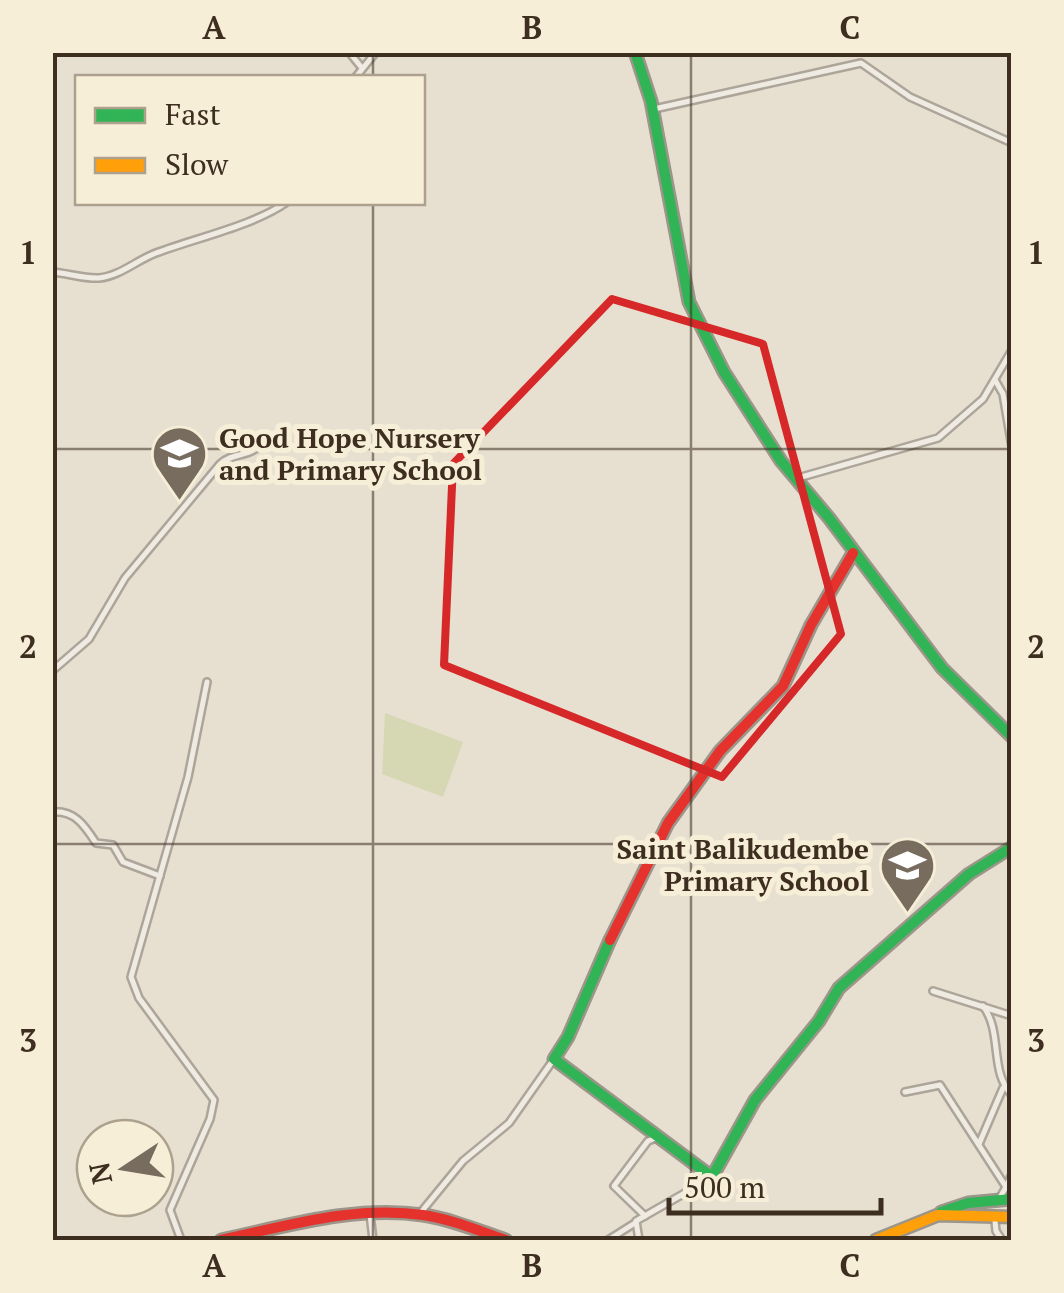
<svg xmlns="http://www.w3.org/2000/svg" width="1064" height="1293" viewBox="0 0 1064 1293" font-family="'PT Serif',serif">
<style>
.green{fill:#d6d7b3}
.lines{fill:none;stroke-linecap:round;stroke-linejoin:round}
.street-casing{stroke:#ada599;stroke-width:10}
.fast-casing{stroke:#9c958a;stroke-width:15}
.slow-casing{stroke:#9c958a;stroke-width:15}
.jam-casing{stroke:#9c958a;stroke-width:15}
.street{stroke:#efebe3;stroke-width:5}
.fast{stroke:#30b455;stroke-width:10}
.slow{stroke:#ff9f0a;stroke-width:10}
.jam{stroke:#e5322d;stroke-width:10}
.marked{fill:none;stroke:#d62828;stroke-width:8;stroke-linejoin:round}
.grid{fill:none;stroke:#3d2e20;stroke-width:2.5;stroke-opacity:0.55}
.labels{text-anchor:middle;stroke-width:10;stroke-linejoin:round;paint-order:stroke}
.poi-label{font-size:28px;font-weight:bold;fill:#3d2e20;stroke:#f7eed8;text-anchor:start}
.neatline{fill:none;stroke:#3d2e20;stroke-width:4}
.grid-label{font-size:32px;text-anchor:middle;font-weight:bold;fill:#3d2e20}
</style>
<rect width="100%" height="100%" fill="#e7e0d1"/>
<polygon class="green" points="385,713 463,742 443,797 382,774"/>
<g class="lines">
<defs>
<g id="street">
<polyline points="349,52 362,68"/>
<polyline points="355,78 376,52"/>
<polyline points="654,109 861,63 910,97 1012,143"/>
<path d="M 52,272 C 67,273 85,279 99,278 C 120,276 137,260 156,253 C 195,238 253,226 287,202"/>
<polyline points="995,380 1003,394 1012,447"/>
<polyline points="798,478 938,438 983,399 1012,350"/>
<path d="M 52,671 L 89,639 L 125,578 L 220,464 C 231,453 247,457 258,447"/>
<path d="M 52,812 C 75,810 85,826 96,843 L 113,845 L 123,862 L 160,876"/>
<polyline points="933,991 1012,1016"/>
<path d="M 983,1006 C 1003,1032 989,1072 1012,1095"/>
<polyline points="905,1092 940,1085 1006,1187 999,1199"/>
<polyline points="979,1144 1003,1088"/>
<polyline points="1006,1187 1012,1174"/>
<polyline points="422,1211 463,1161 509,1123 554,1059"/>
<polyline points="370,1214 373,1240"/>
<polyline points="645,1216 614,1186 648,1141 658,1137"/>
<polyline points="995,1221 996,1231 1002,1240"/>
<polyline points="181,1240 170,1210 210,1119 214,1100 139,998 131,977 188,777 207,682"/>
<polyline points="608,1240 635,1223"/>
<polyline points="639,1240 636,1221 711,1178"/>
</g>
<g id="fast">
<polyline points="635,52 651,101 689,302 724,372 781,461 829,518 942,668 1012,737"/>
<polyline points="610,940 568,1037 554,1059 712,1177 755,1100 819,1021 839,988 969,874 1012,847"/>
<polyline points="941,1212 968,1203 1012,1199"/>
</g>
<polyline id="slow" points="876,1240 938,1215 1012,1217"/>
<g id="jam">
<polyline points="610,940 668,823 720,751 783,686 811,625 853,553"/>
<path d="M 221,1240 C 287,1226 355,1205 423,1215 C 451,1219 479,1231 506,1240"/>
</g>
</defs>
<use href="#street" class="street-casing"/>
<use href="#fast" class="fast-casing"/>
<use href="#slow" class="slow-casing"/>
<use href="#jam" class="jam-casing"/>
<use href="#street" class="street"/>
<use href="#fast" class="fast"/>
<use href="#slow" class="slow"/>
<use href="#jam" class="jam"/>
</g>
<path class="marked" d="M 612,299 L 763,344 L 841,634 L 722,777 L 444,665 L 453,464 Z"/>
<path class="grid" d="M 373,52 L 373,78M 691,52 L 691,1240M 373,202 L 373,1240M 52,449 L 1012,449M 52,844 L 1012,844"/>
<defs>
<symbol id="school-pin" viewBox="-11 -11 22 30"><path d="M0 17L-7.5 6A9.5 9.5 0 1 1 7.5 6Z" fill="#786c5e" stroke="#f7eed8"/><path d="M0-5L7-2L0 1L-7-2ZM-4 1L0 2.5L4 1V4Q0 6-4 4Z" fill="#fff"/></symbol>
</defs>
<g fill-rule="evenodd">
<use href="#school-pin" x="148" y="422" width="63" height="86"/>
<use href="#school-pin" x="876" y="834" width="63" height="86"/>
</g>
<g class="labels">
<g class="poi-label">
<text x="219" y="448">Good Hope Nursery<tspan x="219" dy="32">and Primary School</tspan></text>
<text x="869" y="859" text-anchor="end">Saint Balikudembe<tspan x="869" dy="32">Primary School</tspan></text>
</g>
</g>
<rect width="1064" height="1293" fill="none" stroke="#f7eed8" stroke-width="110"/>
<rect x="75" y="75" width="350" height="130" fill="#f7eed8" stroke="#ada18e" stroke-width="2.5"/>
<rect x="95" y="108" width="50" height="15" fill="#30b455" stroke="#ada18e" stroke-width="2.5"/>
<text x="165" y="125" font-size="30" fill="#3d2e20">Fast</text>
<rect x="95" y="158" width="50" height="15" fill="#ff9f0a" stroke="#ada18e" stroke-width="2.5"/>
<text x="165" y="175" font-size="30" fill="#3d2e20">Slow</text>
<g transform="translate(125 1168) rotate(258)"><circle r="48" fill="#f7eed8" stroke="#ada18e" stroke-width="2.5"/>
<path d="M0-8L18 38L0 25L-18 38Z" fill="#786c5e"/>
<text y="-15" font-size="28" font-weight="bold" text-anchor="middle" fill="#3d2e20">N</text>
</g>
<path d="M669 1198v15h212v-15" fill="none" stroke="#3d2e20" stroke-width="5"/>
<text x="684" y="1198" font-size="30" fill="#3d2e20" stroke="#f7eed8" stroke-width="8" paint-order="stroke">500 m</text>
<rect x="55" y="55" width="954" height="1183" class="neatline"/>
<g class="grid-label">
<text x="214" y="39">A</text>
<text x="532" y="39">B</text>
<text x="850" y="39">C</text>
<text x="28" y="264">1</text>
<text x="1036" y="264">1</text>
<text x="28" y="658">2</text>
<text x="1036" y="658">2</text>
<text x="28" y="1052">3</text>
<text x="1036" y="1052">3</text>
<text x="214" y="1277">A</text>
<text x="532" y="1277">B</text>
<text x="850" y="1277">C</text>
</g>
</svg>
